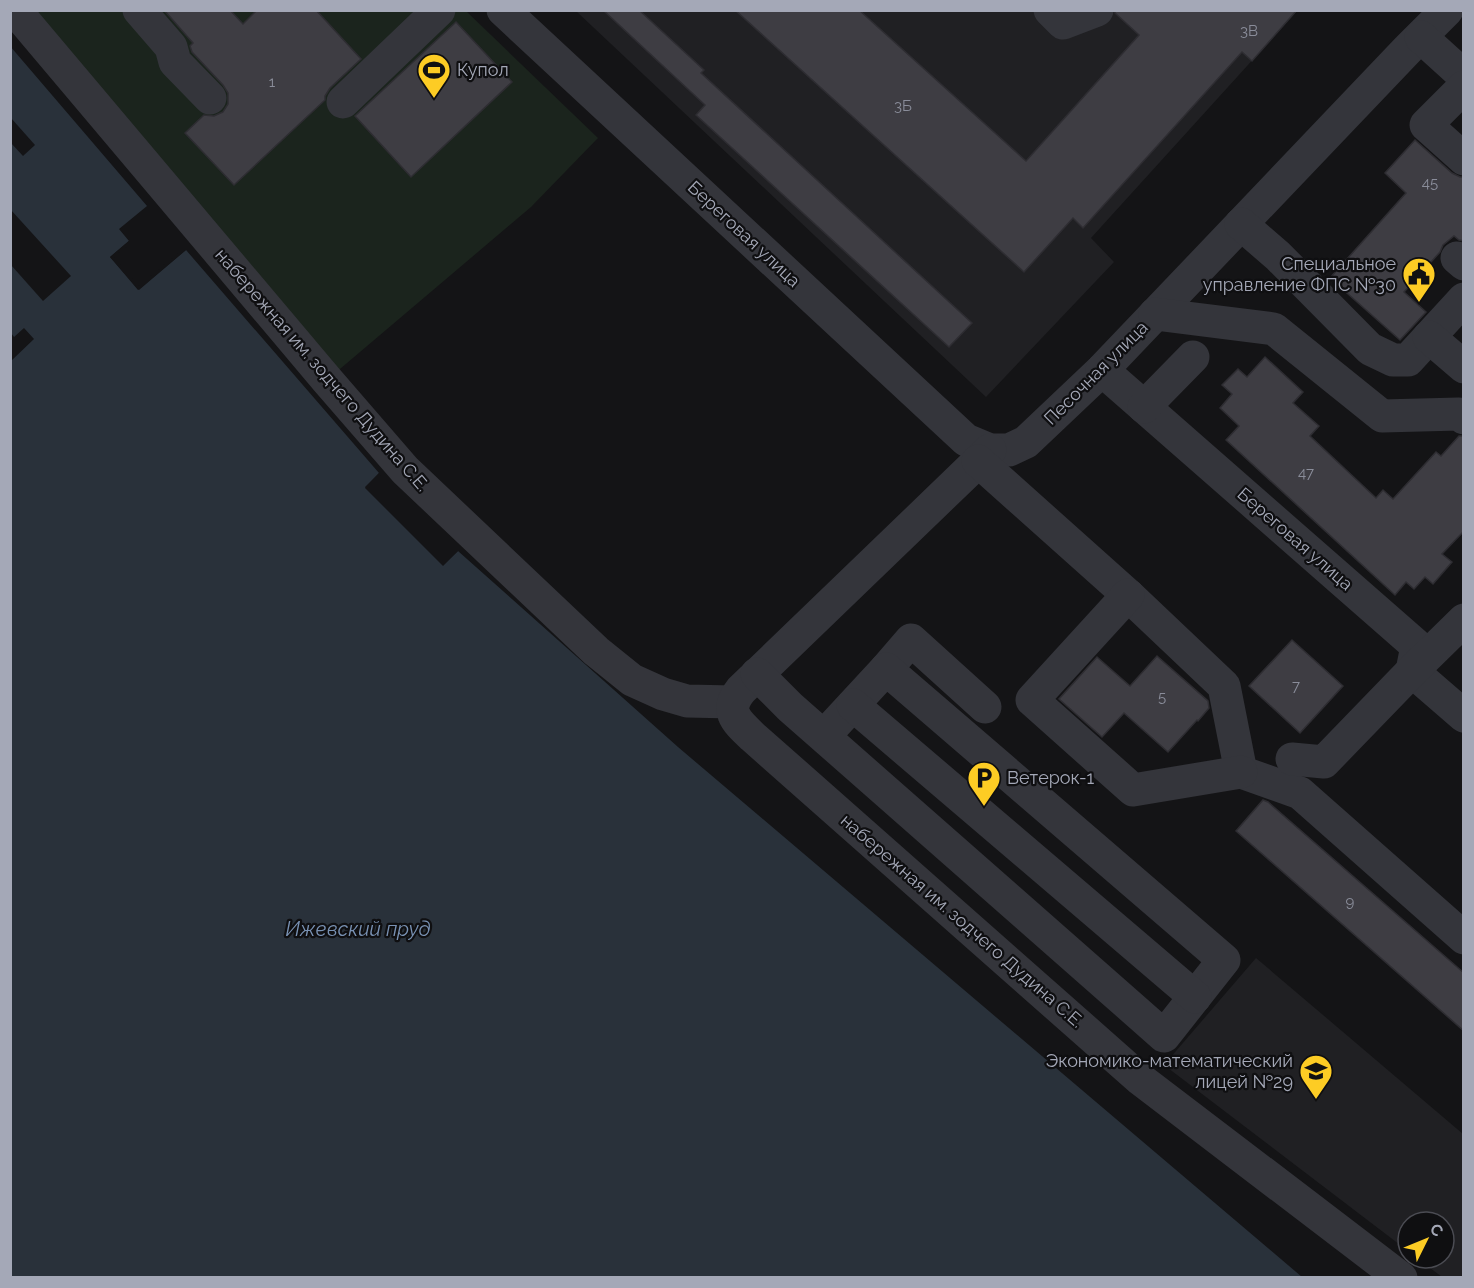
<svg xmlns="http://www.w3.org/2000/svg" width="1474" height="1288" viewBox="0 0 1474 1288" font-family="Raleway,sans-serif">
<style>
.built{fill:#202023}
.green{fill:#1b241d}
.water{fill:#29313a}
.pier{fill:#141416}
.building{fill:#3e3d43;stroke:#2e2d32;stroke-width:1.5}
.lines{fill:none;stroke-linecap:round;stroke-linejoin:round}
.minor{stroke:#34353b;stroke-width:33}
.labels{text-anchor:middle;stroke-width:4.5;stroke-linejoin:round;paint-order:stroke}
.number-label{font-size:15px;fill:#8a8d9a}
.poi-label{font-size:18px;fill:#a4a8b7;stroke:#0f0f11;text-anchor:start}
.street-label{font-size:18px;fill:#a4a8b7;stroke:#0f0f11}
.water-label{font-size:20px;font-style:italic;fill:#7992b4;stroke:#0f0f11}
</style>
<rect width="100%" height="100%" fill="#141416"/>
<g class="built">
<polygon points="576,11 1297,11 1091,238 1114,262 986,397"/>
<polygon points="1256,958 1463,1134 1463,1277 1442,1277 1417,1258 1444,1258 1444,1222 1408,1222 1408,1251 1164,1065"/>
</g>
<polygon class="green" points="19,11 466,11 598,138 531,207 327,380"/>
<polygon class="water" points="10,46 147,206 119,229 129,241 110,257 138,290 186,250 379,473 365,487 443,565 458,551 678,747 1302,1277 11,1277"/>
<g class="pier">
<polygon points="11,118 35,145 23,156 11,143"/>
<polygon points="11,210 71,276 43,301 11,265"/>
<polygon points="131,239 131,243 114,257 139,286 184,248 186,250 139,290 110,257"/>
<polygon points="24,328 34,339 11,361 11,333 14,337"/>
<polygon points="379,473 381,475 369,488 443,561 456,549 458,551 443,566 365,488"/>
</g>
<g class="building">
<polygon points="164,10 230,10 243,24 257,10 316,10 361,59 330,88 325,96 325,100 234,185 185,133 204,115 214,116 223,112 228,104 228,93 223,85 192,52 190,46 193,43"/>
<polygon points="603,10 639,10 704,70 701,73 972,323 949,347 696,115 705,105"/>
<polygon points="735,10 859,10 1026,161 1139,35 1115,13 1115,10 1297,10 1252,61 1242,52 1083,228 1073,218 1024,272"/>
<polygon points="456,22 512,82 411,177 355,116"/>
<polygon points="1415,140 1452,173 1460,177 1464,177 1464,241 1459,240 1454,236 1443,245 1440,252 1404,292 1426,312 1400,340 1330,278 1406,193 1385,173"/>
<polygon points="1265,357 1303,392 1293,403 1319,426 1310,436 1376,498 1383,490 1393,499 1436,452 1441,456 1459,436 1464,436 1464,531 1442,554 1452,562 1433,584 1425,577 1414,589 1406,582 1395,595 1226,440 1239,426 1220,408 1232,394 1222,385 1238,369 1247,377"/>
<polygon points="1292,640 1343,686 1300,733 1249,686"/>
<polygon points="1157,656 1208,701 1209,708 1198,721 1197,720 1168,752 1124,713 1102,737 1059,699 1097,657 1130,686"/>
<polygon points="1263,800 1268,802 1464,973 1464,1031 1236,831"/>
</g>
<g class="lines">
<g class="minor">
<polyline points="15,10 327,380 405,470 596,651 632,680 663,694 687,701 733,702"/>
<polyline points="139,10 171,47 175,62 210,98"/>
<polyline points="503,10 966,440 990,450 1009,450 1026,442 1102,370 1408,49 1447,10"/>
<polyline points="1050,10 1063,23 1097,10"/>
<polyline points="1421,37 1464,76"/>
<polyline points="1464,87 1426,125 1464,159"/>
<polyline points="343,102 439,10"/>
<polyline points="1241,224 1278,256 1370,349 1393,360 1408,360 1464,299"/>
<polyline points="1457,258 1464,264"/>
<polyline points="1155,314 1274,329 1382,416 1459,414 1464,418"/>
<polyline points="1429,337 1464,367"/>
<polyline points="1102,370 1417,646 1412,671 1464,716"/>
<polyline points="1144,407 1193,357"/>
<path d="M 990,450 L 741,690 C 724,711 736,721 753,737 L 1140,1079 L 1401,1278"/>
<polyline points="978,461 1128,595 1224,686 1241,772 1300,793 1464,938"/>
<polyline points="1128,595 1032,700 1133,790 1241,772"/>
<polyline points="886,669 911,640 985,707"/>
<polyline points="757,674 790,707 1164,1036 1224,960 886,669 824,736"/>
<polyline points="853,705 1195,997"/>
<polyline points="1292,759 1324,762 1412,671 1464,620"/>
</g>
</g>
<defs>
<symbol id="stadium-pin" viewBox="-11 -11 22 30"><path d="M0 17L-7.5 6A9.5 9.5 0 1 1 7.5 6Z" fill="#fdcc24" stroke="#0f0f11"/><path d="M0-5a6.5 5 0 1 0 0 10a6.5 5 0 1 0 0-10ZM-3.5-1.8h7v3.6h-7Z" fill="#111"/></symbol>
<symbol id="civic-pin" viewBox="-11 -11 22 30"><path d="M0 17L-7.5 6A9.5 9.5 0 1 1 7.5 6Z" fill="#fdcc24" stroke="#0f0f11"/><path d="M-.6-6.5H3V-4.5H.6V-3L4-1V1h2V6H-6V1h2V-1L-.6-3ZM-1.2 2.5V6h2.4V2.5Z" fill="#111"/></symbol>
<symbol id="parking-pin" viewBox="-11 -11 22 30"><path d="M0 17L-7.5 6A9.5 9.5 0 1 1 7.5 6Z" fill="#fdcc24" stroke="#0f0f11"/><path d="M-3.5-5.5H1a3.5 3.5 0 0 1 0 7H-1V5.5H-3.5ZM-1-3.4V-.6H.8a1.4 1.4 0 0 0 0-2.8Z" fill="#111"/></symbol>
<symbol id="school-pin" viewBox="-11 -11 22 30"><path d="M0 17L-7.5 6A9.5 9.5 0 1 1 7.5 6Z" fill="#fdcc24" stroke="#0f0f11"/><path d="M0-5L7-2L0 1L-7-2ZM-4 1L0 2.5L4 1V4Q0 6-4 4Z" fill="#111"/></symbol>
</defs>
<g fill-rule="evenodd">
<use href="#stadium-pin" x="415" y="51" width="38" height="52"/>
<use href="#civic-pin" x="1400" y="255" width="38" height="52"/>
<use href="#parking-pin" x="965" y="759" width="38" height="52"/>
<use href="#school-pin" x="1297" y="1052" width="38" height="52"/>
</g>
<g class="labels">
<g class="number-label">
<text x="1249" y="36">3В</text>
<text x="272" y="87">1</text>
<text x="903" y="111">3Б</text>
<text x="1430" y="188">45</text>
<text x="1306" y="478">47</text>
<text x="1296" y="691">7</text>
<text x="1162" y="702">5</text>
<text x="1350" y="907">9</text>
</g>
<g class="poi-label">
<text x="457" y="76">Купол</text>
<text x="1396" y="270" text-anchor="end">Специальное<tspan x="1396" dy="21">управление ФПС №30</tspan></text>
<text x="1007" y="784">Ветерок-1</text>
<text x="1293" y="1067" text-anchor="end">Экономико-математический<tspan x="1293" dy="21">лицей №29</tspan></text>
</g>
<g class="street-label">
<text transform="translate(744 234) rotate(43)" y="6">Береговая улица</text>
<text transform="translate(322 370) rotate(49)" y="6">набережная им. зодчего Дудина С.Е.</text>
<text transform="translate(1096 373) rotate(-45)" y="6">Песочная улица</text>
<text transform="translate(1295 539) rotate(41)" y="6">Береговая улица</text>
<text transform="translate(962 921) rotate(41)" y="6">набережная им. зодчего Дудина С.Е.</text>
</g>
<g class="water-label">
<text x="358" y="936">Ижевский пруд</text>
</g>
</g>
<rect width="1474" height="1288" fill="none" stroke="#a4a8b7" stroke-width="24"/>
<g transform="translate(1426 1240) rotate(47)"><circle r="28" fill="#0f0f11" stroke="#4b4c53" stroke-width="1.5"/>
<path d="M0-4.5L10 22L0 15L-10 22Z" fill="#fdcc24"/>
<text y="-9" font-size="16" font-weight="bold" text-anchor="middle" fill="#a4a8b7">С</text>
</g>
</svg>
